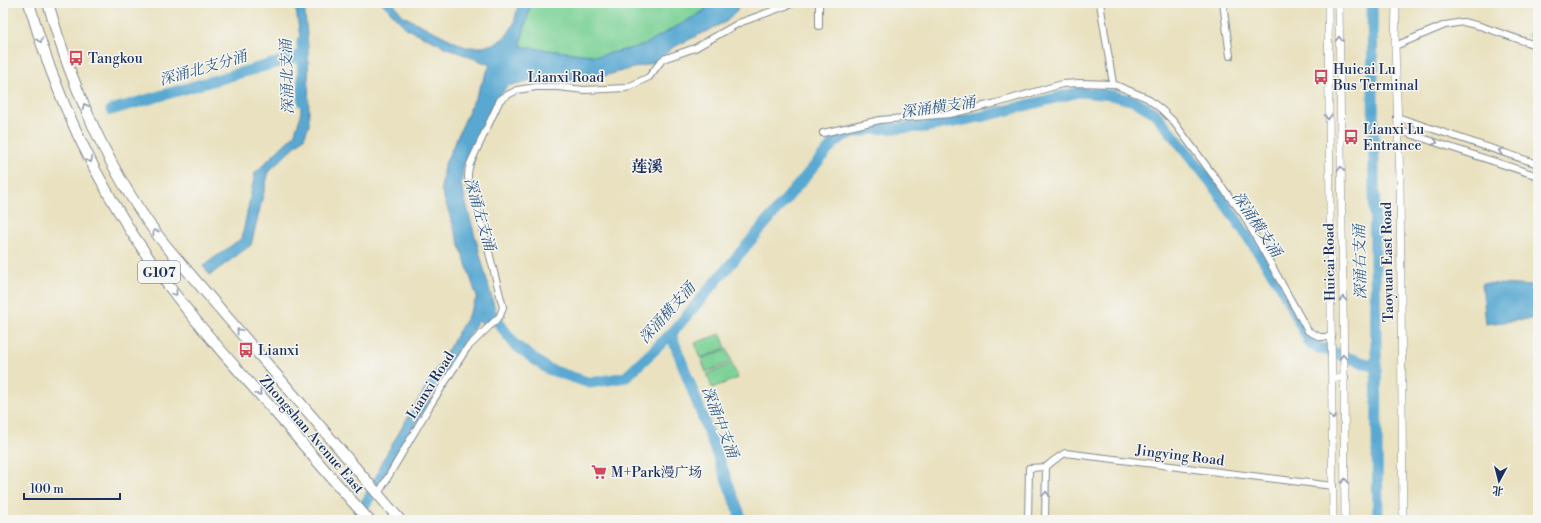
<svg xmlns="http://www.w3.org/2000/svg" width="1541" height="523" viewBox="0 0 1541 523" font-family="'Libre Bodoni','Noto Serif SC',serif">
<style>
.green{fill:#7ad195;stroke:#4a807a}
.water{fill:#58a8d2;stroke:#3a6c98}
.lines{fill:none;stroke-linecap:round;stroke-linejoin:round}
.river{stroke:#58a8d2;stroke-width:11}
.minor-casing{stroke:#82888e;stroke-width:8}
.tertiary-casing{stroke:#82888e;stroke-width:8}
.secondary-casing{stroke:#82888e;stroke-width:10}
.trunk-casing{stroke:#82888e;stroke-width:12}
.minor{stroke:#fff;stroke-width:6}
.tertiary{stroke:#fff;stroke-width:7}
.secondary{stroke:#fff;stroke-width:8}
.trunk{stroke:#fff;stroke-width:10}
.oneway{stroke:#8d97ae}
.labels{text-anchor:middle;stroke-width:3;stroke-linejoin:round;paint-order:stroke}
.shield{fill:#f6f6f2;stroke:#5d6b8a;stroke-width:1}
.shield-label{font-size:13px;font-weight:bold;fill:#1b2f5e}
.poi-label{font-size:14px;fill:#1b2f5e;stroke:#f6f6f2;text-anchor:start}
.street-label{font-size:14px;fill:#1b2f5e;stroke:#f6f6f2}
.water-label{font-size:15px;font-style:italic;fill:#305987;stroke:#f6f6f2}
.quarter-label{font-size:16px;font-weight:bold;fill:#1b2f5e;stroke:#f6f6f2}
</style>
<rect width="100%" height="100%" fill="#f6f6f2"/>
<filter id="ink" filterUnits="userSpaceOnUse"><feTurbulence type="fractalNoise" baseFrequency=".025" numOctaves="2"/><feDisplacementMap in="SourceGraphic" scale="8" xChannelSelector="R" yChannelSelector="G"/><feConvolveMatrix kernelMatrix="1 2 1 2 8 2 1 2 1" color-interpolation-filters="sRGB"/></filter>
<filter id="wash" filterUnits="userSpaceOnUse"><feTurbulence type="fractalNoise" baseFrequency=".012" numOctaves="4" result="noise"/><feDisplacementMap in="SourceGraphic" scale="16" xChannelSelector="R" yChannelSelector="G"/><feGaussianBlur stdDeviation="0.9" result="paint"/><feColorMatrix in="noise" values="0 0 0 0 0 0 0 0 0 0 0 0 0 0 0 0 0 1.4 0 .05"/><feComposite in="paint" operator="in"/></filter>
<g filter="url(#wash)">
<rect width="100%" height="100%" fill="#e9e1bf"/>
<g class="green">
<polygon points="531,3 708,3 704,11 644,45 599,56 522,47 521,42"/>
<polygon points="1537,11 1538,12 1538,40 1527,36"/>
<polygon points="721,334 726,348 701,358 695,343"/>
<polygon points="727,349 732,362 706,372 701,359"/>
<polygon points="732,364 738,378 712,388 707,374"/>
</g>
<g class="water">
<polygon points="295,3 304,3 308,46 309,125 304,138 269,171 251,245 210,275 203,266 242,238 255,173 294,135 300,118 305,70"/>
<polygon points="382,3 393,3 403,16 465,47 482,47 497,43 508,34 514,23 519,3 531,3 521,41 522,47 599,56 644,45 704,11 708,3 738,3 737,11 727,21 672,48 656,62 581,82 532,80 507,86 496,101 463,167 461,185 496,313 484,325 478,321 385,476 378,468 469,314 477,297 441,189 444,166 490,65 445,47 406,28"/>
<polygon points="1482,283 1533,286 1538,307 1538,318 1486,324"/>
</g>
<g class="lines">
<g class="river">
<polyline points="1372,3 1378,520"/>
<polyline points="302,41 303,102"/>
<polyline points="111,110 303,55"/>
<polyline points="485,304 515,345 548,369 590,383 626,377 671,334 834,143 845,135 873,129 926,127 985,116 1079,92 1111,95 1134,101 1155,113 1210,181 1281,286 1311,345 1376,367"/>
<polyline points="671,334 742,520"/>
<polyline points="356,520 391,460"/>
</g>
</g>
</g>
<g filter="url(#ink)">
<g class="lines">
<defs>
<g id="minor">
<polyline points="1100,3 1113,84"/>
<polyline points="1223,3 1230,56"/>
<polyline points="819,26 819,3"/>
<polyline points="1395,46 1445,25 1463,22 1480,26 1538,46"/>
<polyline points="1397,117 1538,164"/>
<polyline points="1398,130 1538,176"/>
<polyline points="823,133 880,120 950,114 997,103 1062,84 1078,83 1113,84 1147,98 1162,110 1173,121 1231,199 1243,214 1308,331 1320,337 1332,337"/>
<path d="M 378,494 L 431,404 L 467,348 L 500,316 L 503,307 L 474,194 C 468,183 466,176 470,164 L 500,100 L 504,97 L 517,90 L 536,87 L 558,87 L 584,90 L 626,88 L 649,77 L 662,60 L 666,58 L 695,48 L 739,23 L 794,3"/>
<polyline points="1028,520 1029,468 1046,467 1053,461 1065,453 1333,486"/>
<polyline points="1045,520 1046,467"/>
</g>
<g id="tertiary">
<polyline points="1328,3 1333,520"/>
<polyline points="1339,3 1344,377"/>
<polyline points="1396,3 1395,46 1400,179 1403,520"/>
<polyline points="1333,378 1344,378 1345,520"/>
</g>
<polyline id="secondary" points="1344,377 1344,378"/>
<g id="trunk">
<path d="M 29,3 C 57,103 103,197 165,281 C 199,327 238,370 276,413 C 307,449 337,485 369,520"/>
<path d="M 48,3 C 71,86 112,180 167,247 L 280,379 L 400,520"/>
</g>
</defs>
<use href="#minor" class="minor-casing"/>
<use href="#tertiary" class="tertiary-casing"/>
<use href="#secondary" class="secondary-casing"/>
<use href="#trunk" class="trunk-casing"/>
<use href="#minor" class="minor"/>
<use href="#tertiary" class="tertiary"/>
<use href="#secondary" class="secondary"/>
<use href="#trunk" class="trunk"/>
</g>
<defs><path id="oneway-chevron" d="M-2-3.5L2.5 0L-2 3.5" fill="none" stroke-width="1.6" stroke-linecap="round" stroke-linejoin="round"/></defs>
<g class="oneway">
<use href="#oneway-chevron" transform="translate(1339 39) rotate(-91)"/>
<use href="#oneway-chevron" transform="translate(40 40) rotate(71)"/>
<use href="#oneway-chevron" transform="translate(85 106) rotate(-115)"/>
<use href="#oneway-chevron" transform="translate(1328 117) rotate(89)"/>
<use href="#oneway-chevron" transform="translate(1435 142) rotate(18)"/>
<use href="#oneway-chevron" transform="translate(1501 151) rotate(-162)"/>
<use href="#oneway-chevron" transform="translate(90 160) rotate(62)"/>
<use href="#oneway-chevron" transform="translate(1341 169) rotate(-91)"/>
<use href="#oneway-chevron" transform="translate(155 232) rotate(-126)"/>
<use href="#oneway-chevron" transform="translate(175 293) rotate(52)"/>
<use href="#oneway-chevron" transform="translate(1343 299) rotate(-91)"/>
<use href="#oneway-chevron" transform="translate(239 331) rotate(-131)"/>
<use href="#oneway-chevron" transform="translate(1343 357) rotate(-91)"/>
<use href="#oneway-chevron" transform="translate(259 393) rotate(49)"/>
<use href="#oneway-chevron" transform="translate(1333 417) rotate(90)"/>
<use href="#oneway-chevron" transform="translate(1345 481) rotate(-91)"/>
<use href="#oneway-chevron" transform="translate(1046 494) rotate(-89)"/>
</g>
</g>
<defs>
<symbol id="bus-bare" viewBox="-9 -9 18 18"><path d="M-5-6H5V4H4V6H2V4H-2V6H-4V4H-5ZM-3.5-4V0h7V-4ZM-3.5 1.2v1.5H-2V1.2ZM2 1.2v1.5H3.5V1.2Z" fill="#d1495b" stroke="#f6f6f2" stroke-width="2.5" paint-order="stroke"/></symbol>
<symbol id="supermarket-bare" viewBox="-9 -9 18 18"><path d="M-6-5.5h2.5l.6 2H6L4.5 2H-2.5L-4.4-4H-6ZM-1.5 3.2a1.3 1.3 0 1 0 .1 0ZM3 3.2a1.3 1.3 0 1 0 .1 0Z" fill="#d1495b" stroke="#f6f6f2" stroke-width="2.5" paint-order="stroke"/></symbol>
</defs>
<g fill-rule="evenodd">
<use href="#bus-bare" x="65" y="47" width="22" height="22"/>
<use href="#bus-bare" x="1310" y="66" width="22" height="22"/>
<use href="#bus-bare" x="1340" y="126" width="22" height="22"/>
<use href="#bus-bare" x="235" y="339" width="22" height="22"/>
<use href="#supermarket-bare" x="588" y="461" width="22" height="22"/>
</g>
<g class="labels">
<rect class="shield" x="138" y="261" width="42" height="22" rx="3"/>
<g class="shield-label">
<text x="159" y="277">G107</text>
</g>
<g class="poi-label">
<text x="88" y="63">Tangkou</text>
<text x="1333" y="74">Huicai Lu<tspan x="1333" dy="16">Bus Terminal</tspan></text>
<text x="1363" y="134">Lianxi Lu<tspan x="1363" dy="16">Entrance</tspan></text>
<text x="258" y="355">Lianxi</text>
<text x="611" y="477">M+Park漫广场</text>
</g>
<g class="street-label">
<text x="566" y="82">Lianxi Road</text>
<text transform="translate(1329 262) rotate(-91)" y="5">Huicai Road</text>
<text transform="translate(1387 262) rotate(-91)" y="5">Taoyuan East Road</text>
<text transform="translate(430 385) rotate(-58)" y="5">Lianxi Road</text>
<text transform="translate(312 434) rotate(49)" y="5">Zhongshan Avenue East</text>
<text transform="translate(1180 455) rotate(7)" y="5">Jingying Road</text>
</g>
<g class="water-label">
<text transform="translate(203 68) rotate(-16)" y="5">深涌北支分涌</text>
<text transform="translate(287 77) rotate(-92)" y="5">深涌北支涌</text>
<text transform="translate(938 107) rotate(-8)" y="5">深涌横支涌</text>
<text transform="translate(480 214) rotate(74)" y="5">深涌左支涌</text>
<text transform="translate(1257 224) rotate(56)" y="5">深涌横支涌</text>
<text transform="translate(1360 262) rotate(-91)" y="5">深涌右支涌</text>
<text transform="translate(667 313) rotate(-48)" y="5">深涌横支涌</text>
<text transform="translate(720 422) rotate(69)" y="5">深涌中支涌</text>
</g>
<g class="quarter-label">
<text x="647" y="172">莲溪</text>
</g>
</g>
<rect width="1541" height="523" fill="none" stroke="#f6f6f2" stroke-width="16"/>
<g transform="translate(1499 481) rotate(187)" stroke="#f6f6f2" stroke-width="3" paint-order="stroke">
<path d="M0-3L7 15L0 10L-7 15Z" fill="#1b2f5e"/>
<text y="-6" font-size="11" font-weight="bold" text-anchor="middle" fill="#1b2f5e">北</text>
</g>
<path d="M24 493v6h96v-6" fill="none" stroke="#1b2f5e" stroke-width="2"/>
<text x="30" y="493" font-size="12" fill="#1b2f5e" stroke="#f6f6f2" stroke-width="3" paint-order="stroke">100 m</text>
</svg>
